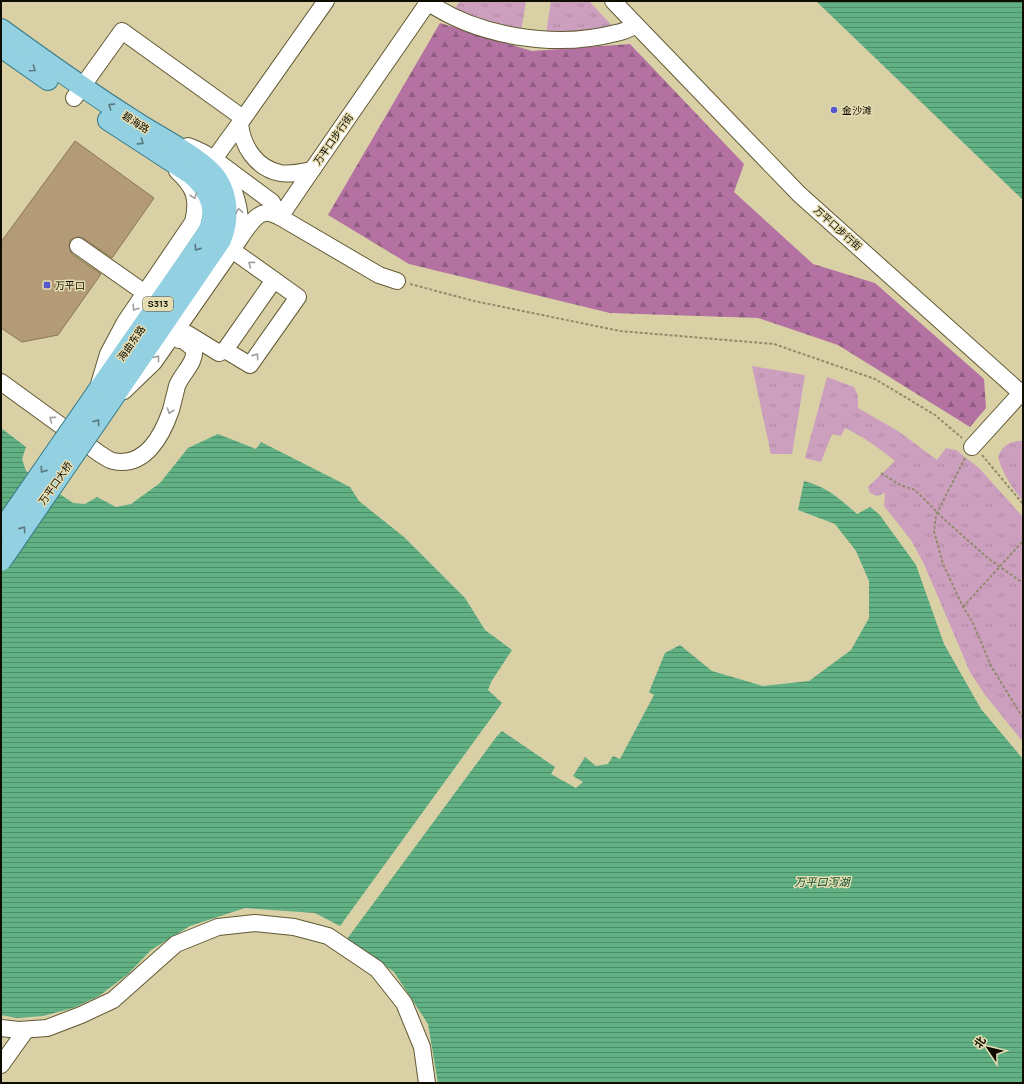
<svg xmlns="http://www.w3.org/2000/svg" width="1024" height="1084" viewBox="0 0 1024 1084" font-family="Manrope,'Noto Sans SC',sans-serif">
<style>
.grass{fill:url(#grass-tufts)}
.forest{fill:url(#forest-firs)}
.water{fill:url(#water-rules)}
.building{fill:#b39b77;stroke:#8c7552}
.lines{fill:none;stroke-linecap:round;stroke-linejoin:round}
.minor-casing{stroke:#625a34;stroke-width:18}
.major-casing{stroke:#367986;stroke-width:22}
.path{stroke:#928b6c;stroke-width:2;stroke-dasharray:3 2;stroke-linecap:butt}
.minor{stroke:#fff;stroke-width:16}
.major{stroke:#93d1e2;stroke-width:20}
.major-bridge-casing{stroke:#367986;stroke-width:22;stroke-linecap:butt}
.major-bridge{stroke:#93d1e2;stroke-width:20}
.oneway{stroke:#58787d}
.oneway2{stroke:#9f9e99}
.poi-dot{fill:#5758cf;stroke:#e6ddb2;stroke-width:1.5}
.labels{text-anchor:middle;stroke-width:3;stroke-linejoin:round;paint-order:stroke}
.shield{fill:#e6ddb2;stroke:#504b36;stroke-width:1}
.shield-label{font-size:9px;font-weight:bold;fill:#0f0c01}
.poi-label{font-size:10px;fill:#0f0c01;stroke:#e6ddb2;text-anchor:start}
.street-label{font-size:10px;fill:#0f0c01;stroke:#e6ddb2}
.water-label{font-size:11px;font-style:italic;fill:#06492c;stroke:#e6ddb2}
</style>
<defs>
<pattern id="grass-tufts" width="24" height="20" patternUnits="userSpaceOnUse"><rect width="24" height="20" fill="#cd9fbf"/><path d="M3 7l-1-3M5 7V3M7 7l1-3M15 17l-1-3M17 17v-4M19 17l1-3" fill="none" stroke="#af88a2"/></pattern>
<pattern id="forest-firs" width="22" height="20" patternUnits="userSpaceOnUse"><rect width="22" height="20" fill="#b372a1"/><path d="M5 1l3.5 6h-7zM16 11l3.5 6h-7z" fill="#905c81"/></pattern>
<pattern id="water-rules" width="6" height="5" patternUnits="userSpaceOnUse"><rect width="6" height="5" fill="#61b184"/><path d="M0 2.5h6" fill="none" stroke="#4e8e6a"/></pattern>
</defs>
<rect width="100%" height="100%" fill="#d9d0a6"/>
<g class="grass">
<polygon points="460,1 526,1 521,32 453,11"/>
<polygon points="551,1 589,1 616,30 546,33"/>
<polygon points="752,366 805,375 792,454 771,454"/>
<path d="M 827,377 L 854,387 L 858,396 L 858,408 L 898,431 L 937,460 L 946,448 L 956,450 L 979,468 L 1023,517 L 1023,742 L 985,695 L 970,672 L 924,564 L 911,540 L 884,506 L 885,493 L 877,496 L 870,493 L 868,487 L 895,461 C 879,448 864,437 845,428 L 841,436 L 832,434 L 821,462 L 805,458 Z"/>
<path d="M 1017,441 L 1023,441 L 1023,501 C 1011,487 1003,474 998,457 C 1002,447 1006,444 1017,441 Z"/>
</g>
<polygon class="forest" points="440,23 532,51 630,44 744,164 734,192 813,264 875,283 984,379 986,408 970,427 838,345 758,318 610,313 409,264 328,215"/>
<g class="water">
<polygon points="816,1 1023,1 1023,200"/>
<polygon points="1,428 26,447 22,459 26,471 73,503 85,504 97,497 116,507 131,504 160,483 188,448 218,434 256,449 261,442 350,487 359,501 404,537 465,598 485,630 512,650 491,682 488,690 502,703 340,926 315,913 245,908 190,926 151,950 128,974 99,996 73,1008 43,1016 17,1018 1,1015"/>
<path d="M 804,481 C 827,487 840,499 857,514 L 870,507 L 879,514 L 916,565 L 944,644 L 981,709 L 1023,759 L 1023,1083 L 438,1083 L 428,1024 L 394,972 L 347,939 L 497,736 L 502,731 L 555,767 L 551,774 L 576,788 L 583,782 L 573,776 L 585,757 L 596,766 L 608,764 L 613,756 L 620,759 L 654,695 L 649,692 L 665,653 L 680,645 L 712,671 L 763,686 L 809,681 L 851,650 L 869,618 L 869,581 L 856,551 L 835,524 L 798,510 Z"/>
</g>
<polygon class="building" points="75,141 154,198 112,258 83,238 78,237 74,238 70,240 69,246 70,250 72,254 101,274 58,335 22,342 1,328 1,242"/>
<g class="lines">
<defs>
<g id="minor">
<path d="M 326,1 L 240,123 C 242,146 256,168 280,173 C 291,175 302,172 312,170 L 429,1"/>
<path d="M 426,1 C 478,37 555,49 616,33 C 623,32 630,28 636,26"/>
<polyline points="613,1 799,194 1021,393 972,447"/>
<polyline points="74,98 122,31 243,118"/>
<polyline points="240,123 214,159 272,202 280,217 379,275 397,281"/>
<polyline points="78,246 145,293"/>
<path d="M 177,330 L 188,334 L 219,353 L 225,350 L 250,365 L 298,297 L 232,250 C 239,241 253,214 265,213 C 270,212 275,215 280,217 L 314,167"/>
<polyline points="225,350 274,280"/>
<path d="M 1,382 L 100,454 C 104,456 108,460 113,461 C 145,468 162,436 171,410 C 173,402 175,394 177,386 C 182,373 196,363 194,349 L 183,340 L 179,340"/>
<path d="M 99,384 L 108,354 L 125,322 L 193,222 C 199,198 194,187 177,171"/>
<path d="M 124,391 L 154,362 L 232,250 C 235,243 239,235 240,227 C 241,206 230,171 213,159 C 206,153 196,149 188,146"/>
<polyline points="1,1028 19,1030 47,1028 81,1015 113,1000 176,944 218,927 255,923 294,927 328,936 377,969 404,1003 422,1047 427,1083"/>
<polyline points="1,1065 26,1030"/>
</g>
<g id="major">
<path d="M 1,29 C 45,61 90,93 136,122 C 157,136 204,159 217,179 C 229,197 229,221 221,240 L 109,404"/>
<polyline points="1,47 48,80"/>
<path d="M 97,392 L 206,235 C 208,231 210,227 211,224 C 217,204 205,186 191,174 L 108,120"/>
</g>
</defs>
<use href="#minor" class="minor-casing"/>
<use href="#major" class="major-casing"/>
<g class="path">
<polyline points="410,284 474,301 620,331 774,344 875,379 935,415 962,438"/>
<polyline points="982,455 1023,504"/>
<polyline points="965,458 936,515 934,531 943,564 963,607 973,623 991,666 1023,718"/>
<polyline points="881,473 900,485 915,490 947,522 989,559 1023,583"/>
<polyline points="963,607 1023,541"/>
</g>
<use href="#minor" class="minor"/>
<use href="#major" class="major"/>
<defs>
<g id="major-bridge">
<polyline points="1,531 97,392"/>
<polyline points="1,561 109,404"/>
</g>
</defs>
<use href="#major-bridge" class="major-bridge-casing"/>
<use href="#major-bridge" class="major-bridge"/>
</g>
<defs><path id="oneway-chevron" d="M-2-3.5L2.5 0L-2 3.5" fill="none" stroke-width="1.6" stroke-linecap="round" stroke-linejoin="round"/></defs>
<g class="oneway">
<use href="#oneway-chevron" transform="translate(33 69) rotate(35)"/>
<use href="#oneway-chevron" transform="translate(111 106) rotate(-147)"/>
<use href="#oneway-chevron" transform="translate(141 142) rotate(33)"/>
<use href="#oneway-chevron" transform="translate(197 248) rotate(125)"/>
<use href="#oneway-chevron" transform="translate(97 422) rotate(-55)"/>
<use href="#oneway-chevron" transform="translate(43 470) rotate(125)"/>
<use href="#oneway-chevron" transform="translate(23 529) rotate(-55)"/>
</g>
<g class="oneway2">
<use href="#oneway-chevron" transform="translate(194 196) rotate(71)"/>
<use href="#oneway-chevron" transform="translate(239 211) rotate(-98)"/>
<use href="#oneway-chevron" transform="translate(251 264) rotate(-144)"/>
<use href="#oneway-chevron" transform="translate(135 308) rotate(124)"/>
<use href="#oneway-chevron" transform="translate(256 356) rotate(-55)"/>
<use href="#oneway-chevron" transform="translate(157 358) rotate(-52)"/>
<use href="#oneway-chevron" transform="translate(170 411) rotate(109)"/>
<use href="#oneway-chevron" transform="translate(52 419) rotate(-144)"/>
</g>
<g class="poi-dot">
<circle cx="834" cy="110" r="4"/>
<rect x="43" y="281" width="8" height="8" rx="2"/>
</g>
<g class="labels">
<rect class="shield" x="143" y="297" width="30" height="14" rx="3"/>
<g class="shield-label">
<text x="158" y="307">S313</text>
</g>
<g class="poi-label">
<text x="842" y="114">金沙滩</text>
<text x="55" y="289">万平口</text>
</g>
<g class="street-label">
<text transform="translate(136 122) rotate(33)" y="4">碧海路</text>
<text transform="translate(333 139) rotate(-55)" y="4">万平口步行街</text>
<text transform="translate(838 228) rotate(42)" y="4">万平口步行街</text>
<text transform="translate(131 343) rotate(-55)" y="4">海曲东路</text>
<text transform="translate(55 483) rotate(-55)" y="4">万平口大桥</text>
</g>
<g class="water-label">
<text x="822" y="886">万平口泻湖</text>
</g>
</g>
<rect width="1024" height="1084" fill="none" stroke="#0f0c01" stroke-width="4"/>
<g transform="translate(988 1048) rotate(305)" stroke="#e6ddb2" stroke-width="3" paint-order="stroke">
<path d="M0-3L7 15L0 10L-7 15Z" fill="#0f0c01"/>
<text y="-6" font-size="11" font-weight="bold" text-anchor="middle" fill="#0f0c01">北</text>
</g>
</svg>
